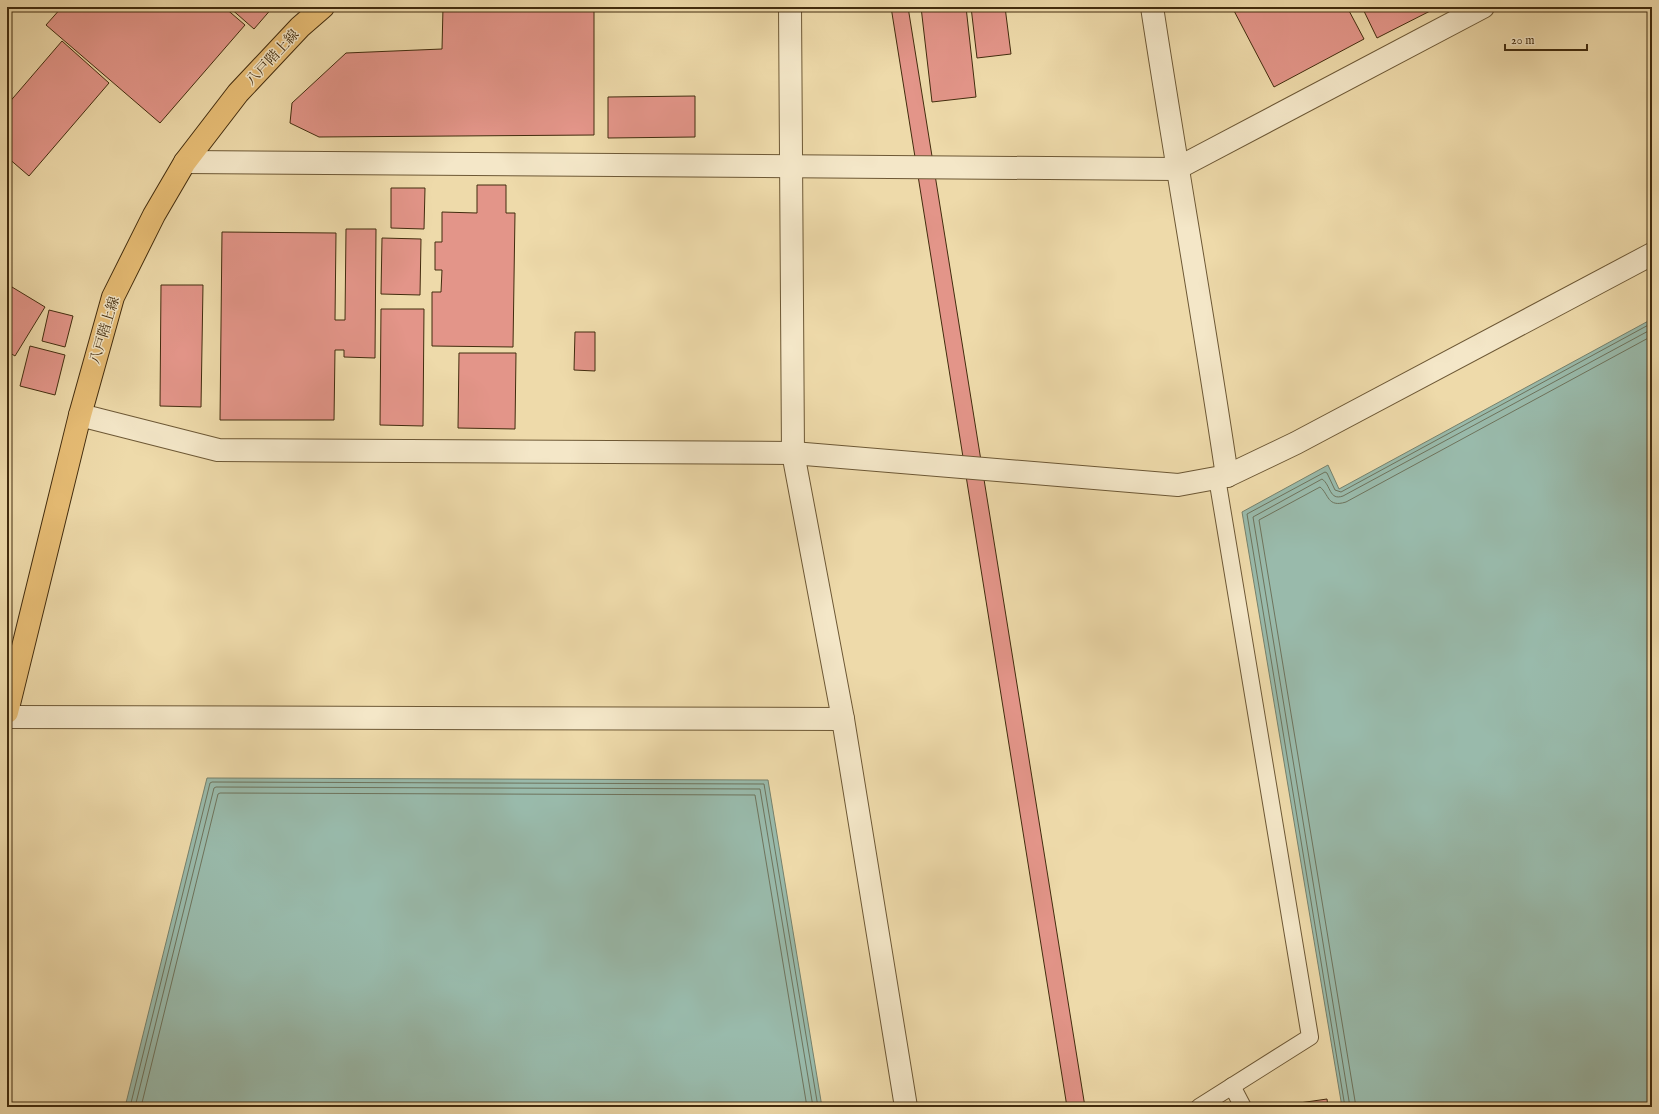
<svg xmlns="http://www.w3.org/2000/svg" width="1659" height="1114" viewBox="0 0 1659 1114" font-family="'IM FELL English','Noto Serif JP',serif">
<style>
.water{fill:#99baab;stroke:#76816c}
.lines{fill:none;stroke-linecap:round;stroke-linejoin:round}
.shore{stroke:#6e735c;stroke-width:1}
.building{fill:#e39589;stroke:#422c0e}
.service-casing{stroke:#6d5835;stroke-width:18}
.minor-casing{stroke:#6d5835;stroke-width:24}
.primary-casing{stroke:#422c0e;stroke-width:24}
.service{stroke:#f4e7c8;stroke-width:16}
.minor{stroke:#f4e7c8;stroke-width:22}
.primary{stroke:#e7bd75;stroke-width:22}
.rail{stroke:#422c0e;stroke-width:3;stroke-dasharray:7 7;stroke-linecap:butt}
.labels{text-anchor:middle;stroke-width:3;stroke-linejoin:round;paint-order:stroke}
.street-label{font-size:14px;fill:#422c0e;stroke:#f4e7c8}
</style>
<rect width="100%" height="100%" fill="#eedaaa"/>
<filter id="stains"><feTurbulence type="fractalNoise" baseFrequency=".005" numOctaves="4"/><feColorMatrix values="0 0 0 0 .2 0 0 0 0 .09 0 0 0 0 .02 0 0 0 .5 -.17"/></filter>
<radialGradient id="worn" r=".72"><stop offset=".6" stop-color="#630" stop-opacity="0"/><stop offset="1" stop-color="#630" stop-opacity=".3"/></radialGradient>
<g class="water">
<polygon points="1652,319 1652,1107 1342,1107 1242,512 1328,465 1339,489"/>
<polygon points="207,778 768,780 822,1107 125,1107"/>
</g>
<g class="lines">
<g class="shore">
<polyline points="130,1107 210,783 212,782 764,784 818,1107"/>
<polyline points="135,1107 214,788 216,787 760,789 813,1107"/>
<polyline points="141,1107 218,794 220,793 755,795 807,1107"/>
<polyline points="1345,1107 1247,514 1325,472 1327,473 1335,490 1341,492 1652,323"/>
<path d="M 1350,1107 L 1253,517 L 1322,479 C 1331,485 1329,501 1343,496 L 1652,329"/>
<path d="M 1356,1107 L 1259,520 L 1320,487 C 1329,494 1327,508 1346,502 L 1652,336"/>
</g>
</g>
<g class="building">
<polygon points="62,7 224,7 245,25 160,123 46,25"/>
<polygon points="229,7 273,7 254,29"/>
<polygon points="443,7 594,7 594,135 319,137 290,123 292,103 346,53 442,49"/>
<polygon points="891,7 908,7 1085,1107 1067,1107"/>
<polygon points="921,7 966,7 976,97 932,102"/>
<polygon points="971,7 1005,7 1011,54 977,58"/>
<polygon points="1232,7 1347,7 1364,39 1274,87"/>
<polygon points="1362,7 1438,7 1377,38"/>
<polygon points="62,41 109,83 29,176 7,157 7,105"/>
<polygon points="695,96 695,137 608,138 608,97"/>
<polygon points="477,185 506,185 506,213 515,213 513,347 432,346 432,292 441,292 442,270 435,270 435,242 442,242 442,212 477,213"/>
<polygon points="391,188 425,188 424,229 391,228"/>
<polygon points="346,229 376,229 375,358 344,357 344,350 335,350 334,420 220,420 222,232 336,233 335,320 345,320"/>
<polygon points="382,238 421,239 420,295 381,294"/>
<polygon points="7,284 45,307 15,356 7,351"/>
<polygon points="161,285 203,285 201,407 160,406"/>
<polygon points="381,309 424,309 423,426 380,425"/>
<polygon points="49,310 73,316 65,347 42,341"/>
<polygon points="575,332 595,332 595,371 574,370"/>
<polygon points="30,346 65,355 55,395 20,386"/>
<polygon points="459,353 516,353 515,429 458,428"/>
<polygon points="1327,1099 1328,1107 1285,1107 1285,1105"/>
</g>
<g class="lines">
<defs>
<g id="service">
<polyline points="1232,1086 1243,1107"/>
<polyline points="1199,1107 1310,1037 1217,478"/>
</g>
<g id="minor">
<polyline points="790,7 793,453 843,719 906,1107"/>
<path d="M 1152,7 C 1176,164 1204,320 1227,476"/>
<polyline points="185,162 1176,169 1483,7"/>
<polyline points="80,415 218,450 793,453 1178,485 1227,476 1296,443 1652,254"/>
<polyline points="7,717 843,719"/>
</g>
<polyline id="primary" points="7,712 80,415 113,297 154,215 185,162 238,93 300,27 323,7"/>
</defs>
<use href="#service" class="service-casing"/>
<use href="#minor" class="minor-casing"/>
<use href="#primary" class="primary-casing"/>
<use href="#service" class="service"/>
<use href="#minor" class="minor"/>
<use href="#primary" class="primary"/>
<polyline class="rail" points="7,11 11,7"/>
</g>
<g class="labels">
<g class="street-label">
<text transform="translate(272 57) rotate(-47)" y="5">八戸階上線</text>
<text transform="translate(104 330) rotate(-73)" y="5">八戸階上線</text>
</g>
</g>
<rect width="1659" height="1114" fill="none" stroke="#eedaaa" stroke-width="24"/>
<rect x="8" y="8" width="1643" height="1098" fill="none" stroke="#422c0e" stroke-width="2"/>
<rect x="12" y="12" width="1635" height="1090" fill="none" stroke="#422c0e"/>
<path d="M1505 44v6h82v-6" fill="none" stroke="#422c0e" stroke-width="2"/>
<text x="1511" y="44" font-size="12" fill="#422c0e" stroke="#f4e7c8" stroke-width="3" paint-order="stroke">20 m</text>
<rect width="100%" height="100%" filter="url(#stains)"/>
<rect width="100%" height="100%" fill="url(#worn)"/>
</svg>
